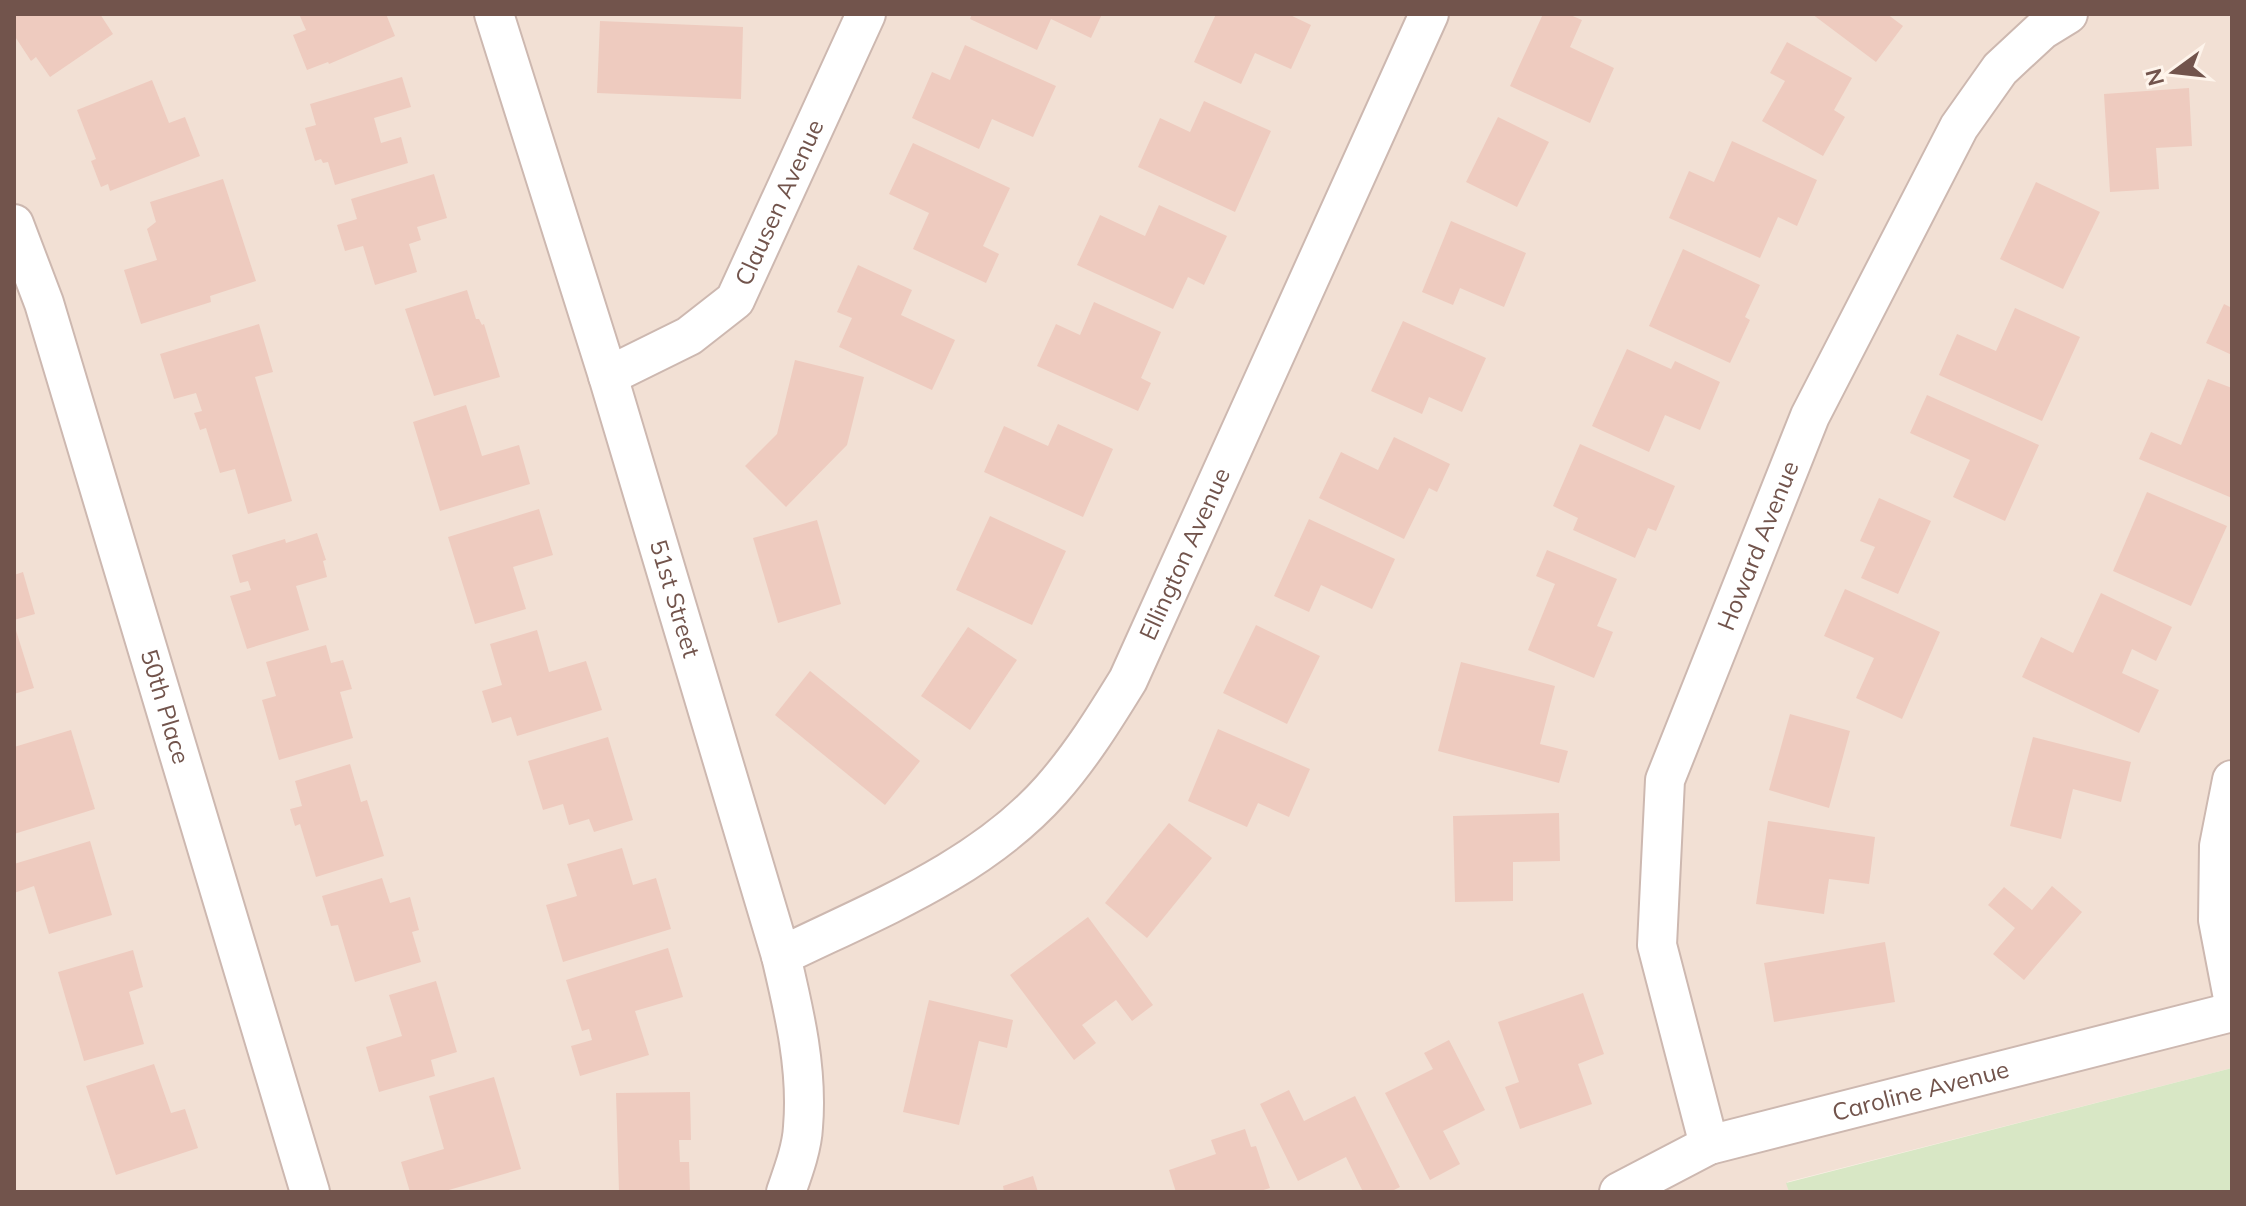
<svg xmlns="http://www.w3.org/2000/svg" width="2246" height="1206" viewBox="0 0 2246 1206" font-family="Mulish,sans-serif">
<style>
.residential{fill:#f2e0d4}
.green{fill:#d8e7c5}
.building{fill:#eecbbf}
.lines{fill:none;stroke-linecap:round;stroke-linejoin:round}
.minor-casing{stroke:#cdb8b0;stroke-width:42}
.minor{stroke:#fff;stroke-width:38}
.labels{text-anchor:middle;stroke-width:6;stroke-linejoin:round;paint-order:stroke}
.street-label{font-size:24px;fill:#72544c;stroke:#fef4eb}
</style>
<rect width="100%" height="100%" fill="#fbefe6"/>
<polygon class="residential" points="14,14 2232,14 2232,1068 1787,1182 1789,1192 14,1192"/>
<polygon class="green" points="2232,1068 2232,1192 1789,1192 1786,1183"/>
<g class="building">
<polygon points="14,14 100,14 113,34 50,77 36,57 31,61 14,35"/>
<polygon points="299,14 386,14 395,36 329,64 328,62 307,70 293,35 306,30"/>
<polygon points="972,14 1102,14 1091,38 1051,19 1037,50 970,19"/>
<polygon points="1216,14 1288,14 1311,25 1291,69 1255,53 1241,84 1194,62"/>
<polygon points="1543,14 1568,14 1582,20 1570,47 1614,68 1590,123 1510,86"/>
<polygon points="1812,14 1887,14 1903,26 1876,62"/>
<polygon points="600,21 743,27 741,99 597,93"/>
<polygon points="1787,42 1852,78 1834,110 1845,117 1823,156 1762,121 1785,81 1770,73"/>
<polygon points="965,45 1056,86 1033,137 992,119 979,149 912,118 932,72 950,80"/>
<polygon points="402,77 411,107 374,118 381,143 401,137 408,163 335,185 328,162 323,163 321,159 315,161 305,128 316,125 310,104"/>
<polygon points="152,80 169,123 185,117 200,156 110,191 108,184 101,187 91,161 96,159 77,110"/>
<polygon points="2189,88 2192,146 2156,148 2159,189 2110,192 2104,94"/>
<polygon points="1204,101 1271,131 1235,212 1138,167 1160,118 1190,132"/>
<polygon points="1498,117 1549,142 1517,207 1466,182"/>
<polygon points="1732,141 1817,180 1797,226 1778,217 1760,258 1669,218 1689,171 1714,182"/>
<polygon points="913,143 1010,188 983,246 999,254 986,283 913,249 929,213 889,194"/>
<polygon points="434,174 447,218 417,227 421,240 409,244 417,272 375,285 363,246 345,251 337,225 357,219 351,199"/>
<polygon points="223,179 256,281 210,296 211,302 141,324 124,270 157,260 147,229 156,222 150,202"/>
<polygon points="2036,182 2100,212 2063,289 2000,259"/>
<polygon points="1159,205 1227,236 1204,285 1188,277 1173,309 1077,265 1100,215 1145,236"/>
<polygon points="1451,221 1526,253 1504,307 1460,288 1453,305 1422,292"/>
<polygon points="1683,249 1760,285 1745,317 1750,320 1730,363 1649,326"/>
<polygon points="858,265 912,290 901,315 955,340 932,390 839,347 852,318 837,312"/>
<polygon points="467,290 476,319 479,319 482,325 484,324 500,377 434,396 405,309"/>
<polygon points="1094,302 1161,332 1141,378 1151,383 1138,411 1037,366 1056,324 1080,335"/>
<polygon points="2224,304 2232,308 2232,355 2206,343"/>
<polygon points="2015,308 2080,337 2042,421 1939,375 1957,334 1996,351"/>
<polygon points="1403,321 1486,358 1462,412 1429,397 1422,414 1371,391"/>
<polygon points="259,324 273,372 255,377 292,501 248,514 235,469 220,473 206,428 200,430 194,413 202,411 196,393 174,399 160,354"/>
<polygon points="1627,349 1671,369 1675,361 1720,382 1700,430 1665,415 1649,452 1592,426"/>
<polygon points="795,360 864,377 847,445 786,507 745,466 777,434"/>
<polygon points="2208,379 2232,388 2232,498 2139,459 2151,432 2181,445"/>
<polygon points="1927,395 2039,445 2005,521 1953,497 1970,460 1910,433"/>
<polygon points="466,405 482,456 519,445 530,484 440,511 413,422"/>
<polygon points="1058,424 1113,449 1083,517 984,472 1004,426 1048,446"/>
<polygon points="1394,437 1450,464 1437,492 1429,488 1404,539 1319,498 1341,452 1378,470"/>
<polygon points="1580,444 1675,486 1656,531 1648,528 1635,558 1573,530 1578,518 1553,506"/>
<polygon points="2147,492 2227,526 2191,606 2113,571"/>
<polygon points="1879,498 1931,521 1898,594 1861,578 1875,547 1860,541"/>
<polygon points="539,509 553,555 513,567 526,609 475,624 448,537"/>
<polygon points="990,516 1066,551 1032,625 956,590"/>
<polygon points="1309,519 1395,559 1372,609 1321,585 1309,612 1274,596"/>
<polygon points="817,520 841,604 778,623 753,538"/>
<polygon points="317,533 326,560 323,561 327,577 296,586 309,630 247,649 230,596 251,590 248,581 240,583 232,555 285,539 286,543"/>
<polygon points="1547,550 1617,579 1597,626 1613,632 1594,678 1528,650 1555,584 1536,576"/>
<polygon points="23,572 35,614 14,620 14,575"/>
<polygon points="1845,589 1940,632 1902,719 1856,698 1874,658 1824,636"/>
<polygon points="2101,593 2172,627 2156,661 2132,649 2122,673 2159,690 2139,733 2022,677 2041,637 2073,653"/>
<polygon points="14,624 34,688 14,694"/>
<polygon points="1256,625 1320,656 1287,724 1223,693"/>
<polygon points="968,627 1017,660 970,730 921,696"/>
<polygon points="537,630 549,672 586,661 602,710 517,736 511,717 492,723 482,691 502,685 490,644"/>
<polygon points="326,645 331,663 343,660 352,689 340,692 353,738 279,760 262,700 276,696 266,662"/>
<polygon points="1461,662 1555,686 1540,744 1568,751 1559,783 1438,751"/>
<polygon points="810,671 920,761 885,805 775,715"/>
<polygon points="1790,714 1850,731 1829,808 1769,790"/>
<polygon points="1218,729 1310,769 1289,817 1258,803 1247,827 1188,801"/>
<polygon points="71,730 95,809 14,834 14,747"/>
<polygon points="608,737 633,820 594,832 589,819 569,825 563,804 543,810 528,761"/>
<polygon points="2033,737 2131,762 2121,802 2073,789 2061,839 2010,826"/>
<polygon points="350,764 361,802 367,800 384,856 316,877 300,824 295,826 290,809 302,806 295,781"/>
<polygon points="1559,813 1560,861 1513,862 1513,901 1455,902 1453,816"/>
<polygon points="1768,821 1875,837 1869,884 1829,879 1824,914 1756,904"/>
<polygon points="1169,823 1212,858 1147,938 1105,903"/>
<polygon points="90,841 112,915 49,934 34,886 14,893 14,864"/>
<polygon points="622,848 633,885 656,878 671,929 563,962 546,905 577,896 567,864"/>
<polygon points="382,878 390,903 410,897 419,930 412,932 421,962 355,982 338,925 331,926 322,896"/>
<polygon points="2052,886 2082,912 2024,980 1993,954 2015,928 1988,905 2004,887 2032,910"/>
<polygon points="1088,917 1153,1005 1132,1021 1116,1000 1082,1025 1096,1043 1074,1060 1010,975"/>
<polygon points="1885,942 1895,1002 1774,1022 1764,963"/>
<polygon points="668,948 683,997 635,1011 649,1055 580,1076 571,1046 592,1040 589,1029 582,1031 566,980"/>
<polygon points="133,950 143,987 129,992 144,1044 84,1061 58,972"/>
<polygon points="436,981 457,1052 431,1060 435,1076 379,1092 366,1047 402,1036 389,995"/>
<polygon points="1583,993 1604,1054 1578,1064 1592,1104 1520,1129 1505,1087 1519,1082 1498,1022"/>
<polygon points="929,1000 1013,1020 1007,1048 979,1041 959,1125 903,1112"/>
<polygon points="1449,1040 1485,1110 1443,1131 1460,1164 1430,1180 1385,1093 1433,1069 1424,1053"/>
<polygon points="154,1064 171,1113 185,1109 198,1148 116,1175 86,1086"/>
<polygon points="494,1077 521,1169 442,1192 410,1192 401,1162 444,1149 429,1096"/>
<polygon points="1289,1090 1304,1121 1355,1096 1400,1187 1390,1192 1363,1192 1346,1157 1298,1181 1260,1104"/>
<polygon points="690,1092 691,1140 679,1140 680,1162 689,1162 690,1192 619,1192 616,1093"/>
<polygon points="1245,1129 1251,1147 1256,1146 1270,1188 1257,1192 1176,1192 1169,1170 1216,1154 1211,1140"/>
<polygon points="1033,1176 1038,1192 1004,1192 1003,1186"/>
</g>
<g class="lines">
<defs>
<g id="minor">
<path id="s1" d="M 494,14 L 608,376 L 781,956 C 794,1011 808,1069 803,1127 C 802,1148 793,1172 786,1192"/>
<path id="s2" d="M 14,224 L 44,303 L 310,1192"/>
<path id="s3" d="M 608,376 L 689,336 L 735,300 L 866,14"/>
<polyline points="2232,780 2219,846 2218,920 2232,993"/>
<path id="s4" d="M 781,956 C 875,910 980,870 1051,790 C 1081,756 1104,719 1128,680 L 1429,14"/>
<path id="s5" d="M 1709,1145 L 1657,945 L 1665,780 L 1810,416 L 1959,127 L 2000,69 L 2042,30 L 2068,14"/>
<path id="s6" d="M 1619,1192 L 1709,1145 L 2232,1012"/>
</g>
</defs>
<use href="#minor" class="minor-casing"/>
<use href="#minor" class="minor"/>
</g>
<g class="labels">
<g class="street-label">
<text dy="8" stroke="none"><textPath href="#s3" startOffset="256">Clausen Avenue</textPath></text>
<text dy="8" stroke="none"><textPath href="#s5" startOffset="624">Howard Avenue</textPath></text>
<text dy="8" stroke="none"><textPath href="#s4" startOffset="592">Ellington Avenue</textPath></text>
<text dy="8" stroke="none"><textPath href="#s1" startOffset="612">51st Street</textPath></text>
<text dy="8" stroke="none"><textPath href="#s2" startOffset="506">50th Place</textPath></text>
<text dy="8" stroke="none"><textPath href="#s6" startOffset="320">Caroline Avenue</textPath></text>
</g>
</g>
<rect width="2246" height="1206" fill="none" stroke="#72544c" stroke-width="32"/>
<g transform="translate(2174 72) rotate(255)" stroke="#fef4eb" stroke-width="6" paint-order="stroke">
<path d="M0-6L14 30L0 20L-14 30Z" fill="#72544c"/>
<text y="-12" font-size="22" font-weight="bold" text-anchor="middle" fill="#72544c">N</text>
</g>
</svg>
